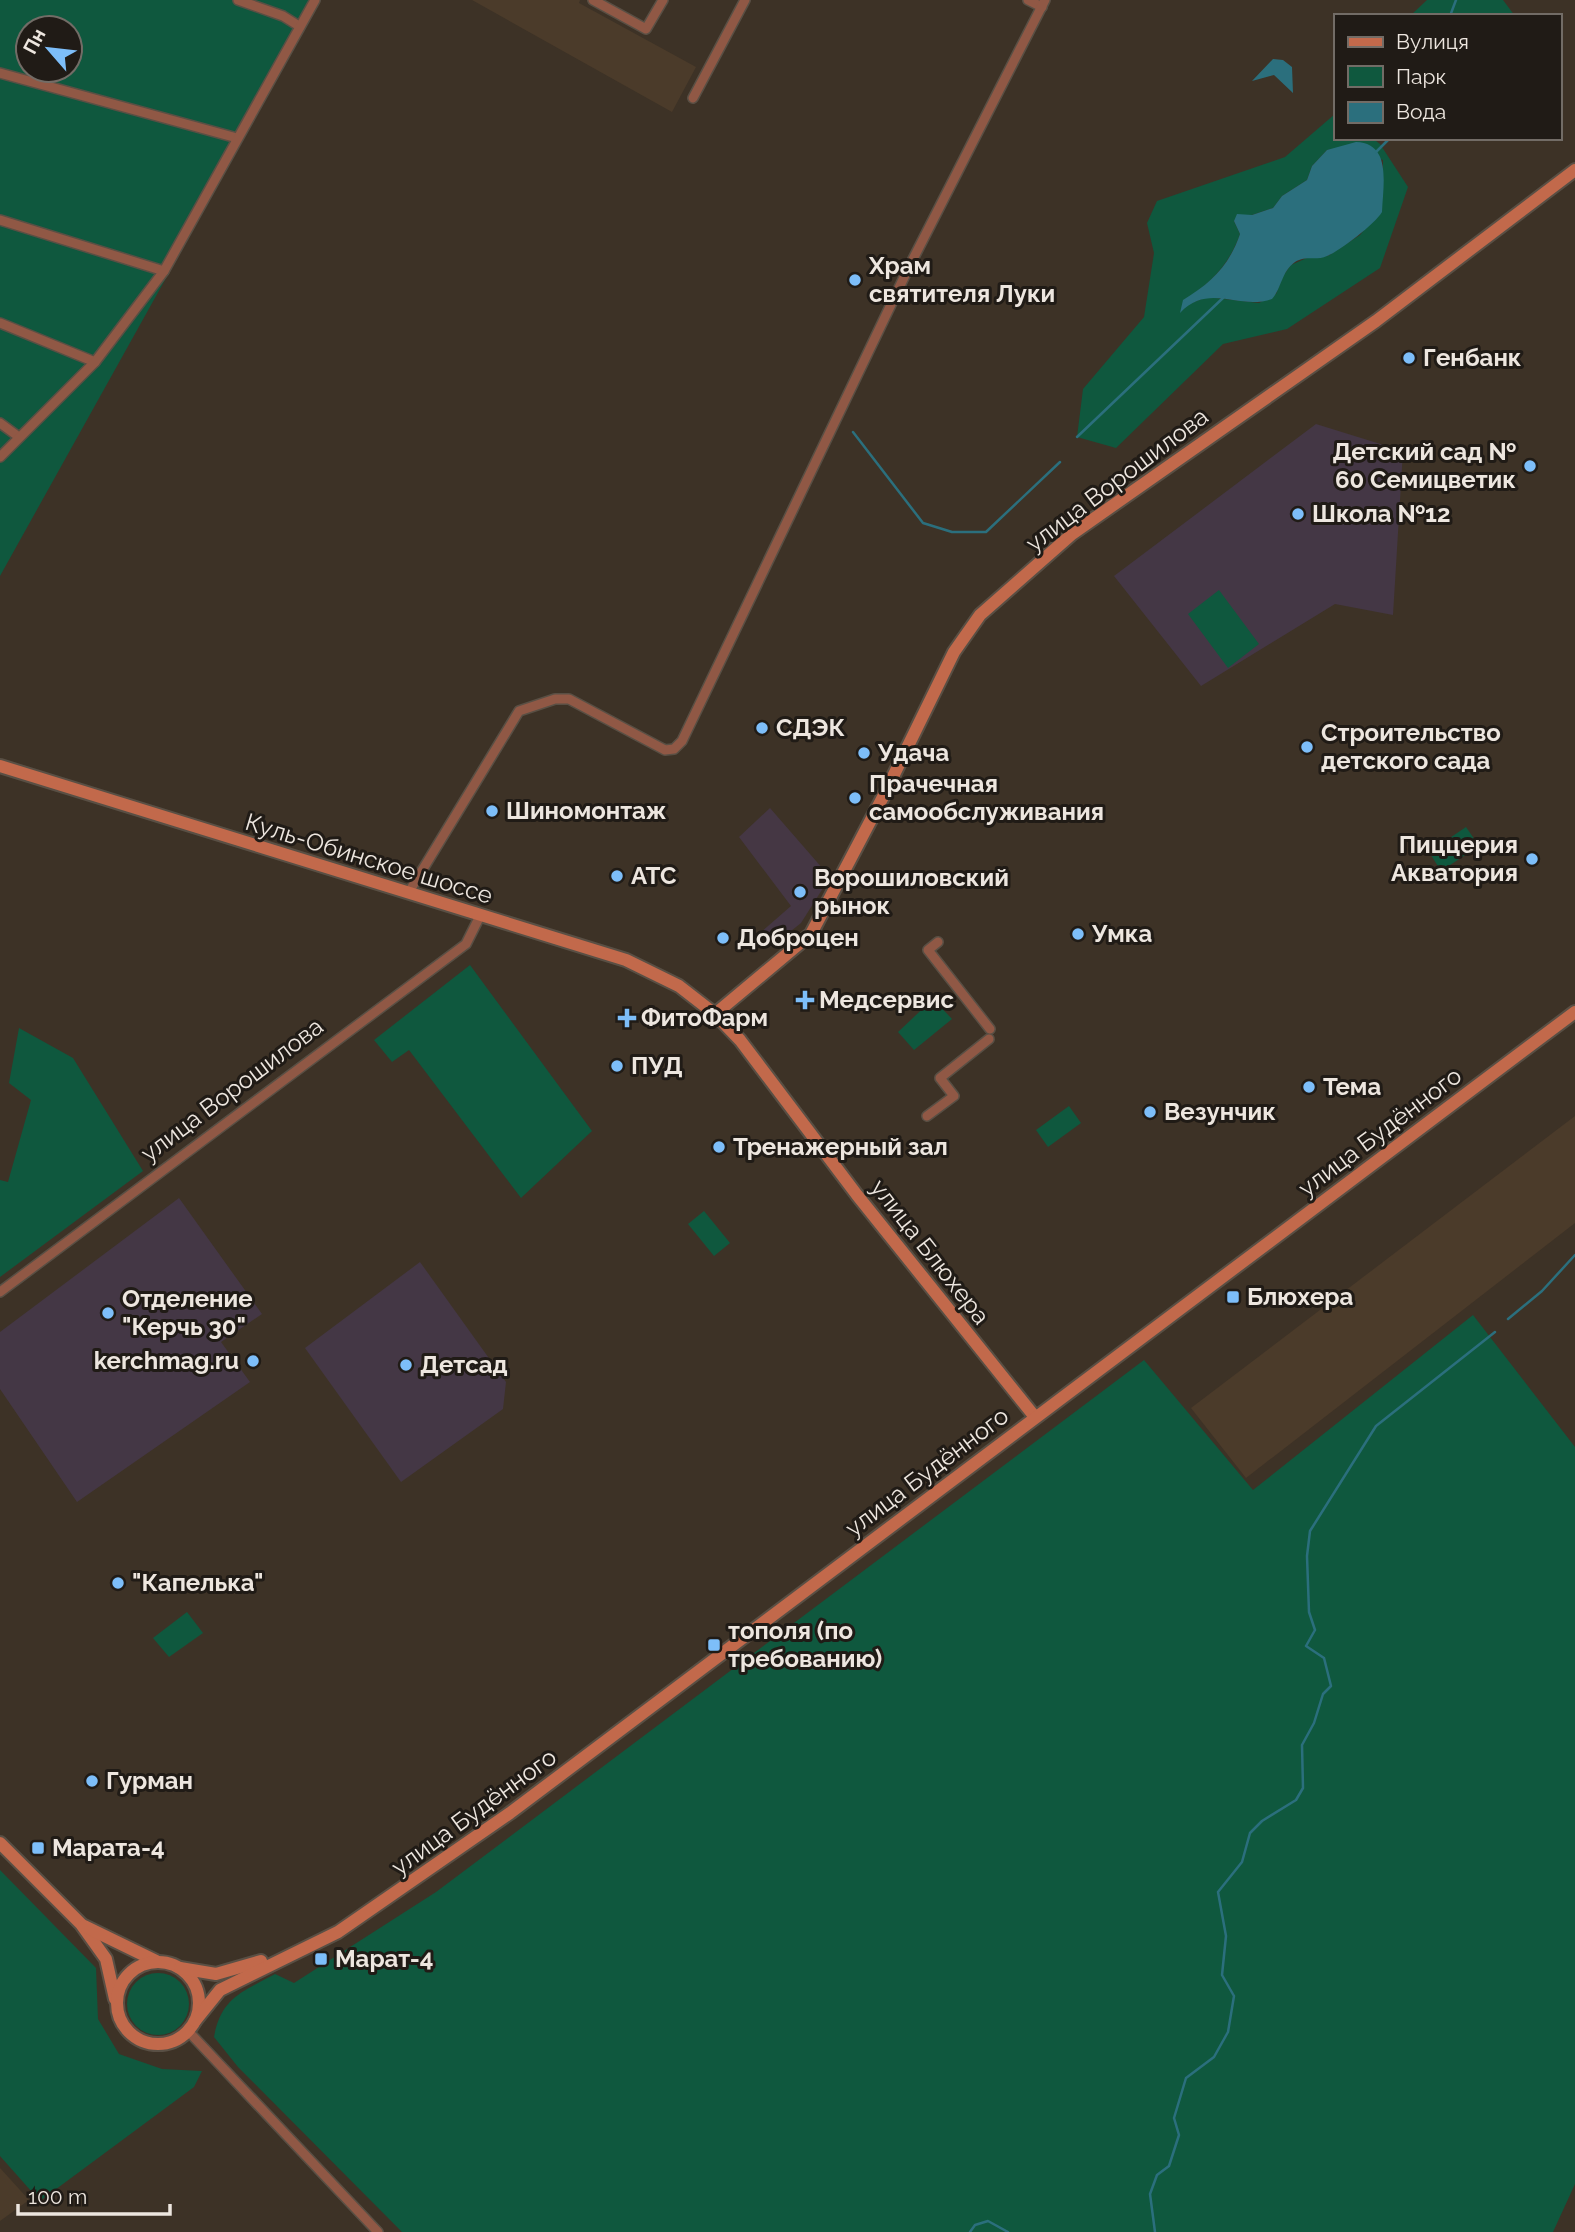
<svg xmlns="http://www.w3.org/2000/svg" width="1575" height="2232" viewBox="0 0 1575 2232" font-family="Raleway,sans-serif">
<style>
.commercial{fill:#453744}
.built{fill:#4b3b2a}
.education{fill:#443745}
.green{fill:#0f583e;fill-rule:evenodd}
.water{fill:#2b6f7d}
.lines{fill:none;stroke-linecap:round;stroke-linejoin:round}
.stream{stroke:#2b6f7d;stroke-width:2.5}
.minor-casing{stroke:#594f44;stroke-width:12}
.secondary-casing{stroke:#594f44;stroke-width:16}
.minor{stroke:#905845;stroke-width:9}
.secondary{stroke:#c2694b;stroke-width:12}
.poi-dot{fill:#7dbef9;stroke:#201b16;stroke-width:2.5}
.labels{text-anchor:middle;stroke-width:6;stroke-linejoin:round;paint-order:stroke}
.poi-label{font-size:24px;font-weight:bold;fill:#ede6df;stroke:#201b16;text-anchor:start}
.street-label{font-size:24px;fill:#ede6df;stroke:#201b16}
</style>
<rect width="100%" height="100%" fill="#3d3226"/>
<polygon class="commercial" points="770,808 830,877 801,923 771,947 761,932 791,906 739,837"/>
<g class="built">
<polygon points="472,0 580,0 579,3 696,67 672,112"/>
<polygon points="1575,1116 1575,1223 1246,1478 1191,1408"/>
<polygon points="0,2168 29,2200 0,2221"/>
</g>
<g class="education">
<polygon points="1316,424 1403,451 1393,615 1335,604 1201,686 1114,576"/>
<polygon points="179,1198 262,1314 221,1342 250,1382 77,1502 0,1389 0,1332"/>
<polygon points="420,1262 506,1382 503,1409 401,1482 305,1348"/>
</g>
<g class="green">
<path d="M 0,0 L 321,0 L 0,576 ZM 28,28 L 70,28 L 70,70 L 28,70 Z"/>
<polygon points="1427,0 1503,0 1515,16 1410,16"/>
<path d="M 1335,114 L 1335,138 L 1372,138 L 1380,144 L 1408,187 L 1380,268 L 1287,329 L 1223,344 L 1116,448 L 1077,437 L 1083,389 L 1144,317 L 1154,253 L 1147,223 L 1157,201 L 1285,157 ZM 1342,148 L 1383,160 L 1383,194 L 1369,224 L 1360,235 L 1328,256 L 1309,257 L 1291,265 L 1283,276 L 1276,294 L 1259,303 L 1207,297 L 1189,304 L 1183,301 C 1211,283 1229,265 1240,234 L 1234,221 L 1273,208 L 1282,196 L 1307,180 L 1312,166 L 1327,150 Z"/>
<polygon points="1219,590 1259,644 1228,668 1188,614"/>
<polygon points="1466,827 1479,846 1441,871 1429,852"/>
<polygon points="470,965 592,1131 521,1198 409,1050 392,1062 374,1040"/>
<polygon points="933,999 952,1019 914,1050 898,1032"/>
<polygon points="19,1028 73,1058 143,1171 0,1277 0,1180 8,1182 31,1100 9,1083"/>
<polygon points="1069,1106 1081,1123 1048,1147 1036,1130"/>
<polygon points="704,1211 730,1243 714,1256 688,1224"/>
<path d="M 1473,1315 L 1575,1447 L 1575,2184 L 1553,2232 L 402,2232 L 238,2067 L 214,2037 C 221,1998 242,1992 275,1974 L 294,1983 L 436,1892 L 1144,1360 L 1253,1490 Z"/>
<polygon points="187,1612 203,1633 169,1657 153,1638"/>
<polygon points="0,1870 96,1968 98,2019 119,2054 162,2069 202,2071 194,2087 40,2201 0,2156"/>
<circle cx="158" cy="2004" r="31"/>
</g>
<g class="water">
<polygon points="1273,59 1283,60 1292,67 1293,93 1274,75 1252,81"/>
<path d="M 1356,142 C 1392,143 1383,185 1382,212 C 1376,223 1340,251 1327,256 C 1317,261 1306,255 1295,262 C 1281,272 1282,288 1272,299 C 1238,311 1210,282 1180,313 L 1183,300 C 1211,283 1229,266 1240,234 L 1234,221 L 1237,214 L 1252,215 L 1273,208 L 1282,196 L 1307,180 L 1312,166 L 1327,150 Z"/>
</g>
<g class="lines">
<g class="stream">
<polyline points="1450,16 1456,0"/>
<polyline points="1376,152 1390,138"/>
<polyline points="853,432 923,523 952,532 986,532 1060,462"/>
<polyline points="1077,437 1224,297"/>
<polyline points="1508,1319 1542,1291 1575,1255"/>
<polyline points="970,2232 975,2225 988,2221 1008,2232"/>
<polyline points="1155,2232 1150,2194 1157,2175 1169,2166 1179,2135 1174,2118 1186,2078 1214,2057 1228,2032 1234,1996 1222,1975 1226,1936 1218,1892 1242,1862 1250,1833 1262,1821 1296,1800 1303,1788 1302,1745 1314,1723 1323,1694 1331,1686 1324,1658 1306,1646 1315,1630 1309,1612 1307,1556 1310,1531 1376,1426 1495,1332"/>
</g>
<defs>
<g id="minor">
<polyline points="238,0 283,16 299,26"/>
<polyline points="593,0 646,29 663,0"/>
<polyline points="1028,0 1042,7"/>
<polyline points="0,73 237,138"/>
<polyline points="693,98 745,0"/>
<polyline points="0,220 164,271"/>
<polyline points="0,323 95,362"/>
<polyline points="0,423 19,437"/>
<polyline points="0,457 95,362 164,271 315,0"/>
<polyline points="409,892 519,711 555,699 569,699 665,750 674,749 682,741 909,267 1045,0"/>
<polyline points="938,942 928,950 990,1029"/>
<polyline points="927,1116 954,1096 940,1078 989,1039"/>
<polyline points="0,1292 466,944 480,916"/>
<polyline points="188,2031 378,2232"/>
</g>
<g id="secondary">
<polyline points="0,766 626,960 679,986 715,1014 740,1040 857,1195 1035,1417"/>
<polyline points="715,1014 811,934 884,795 954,652 980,615 1072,534 1376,321 1575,170"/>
<polyline points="0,1843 81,1924 106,1959 115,1999"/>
<polyline points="84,1926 156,1961"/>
<circle cx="158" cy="2003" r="41"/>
<polyline points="180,1968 216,1974 261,1961"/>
<polyline points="195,2021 220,1990 338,1932 510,1813 1575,1012"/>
</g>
</defs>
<use href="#minor" class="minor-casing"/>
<use href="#secondary" class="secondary-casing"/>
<use href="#minor" class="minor"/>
<use href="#secondary" class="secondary"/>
</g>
<g class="poi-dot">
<circle cx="855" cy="280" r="7"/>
<circle cx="1409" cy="358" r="7"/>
<circle cx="1530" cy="466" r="7"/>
<circle cx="1298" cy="514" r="7"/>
<circle cx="762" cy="728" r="7"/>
<circle cx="1307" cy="747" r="7"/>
<circle cx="864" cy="753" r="7"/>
<circle cx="855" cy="798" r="7"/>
<circle cx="492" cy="811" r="7"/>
<circle cx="1532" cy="859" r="7"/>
<circle cx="617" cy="876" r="7"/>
<circle cx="800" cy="892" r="7"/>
<circle cx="1078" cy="934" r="7"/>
<circle cx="723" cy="938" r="7"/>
<path d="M801.5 989.5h7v7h7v7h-7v7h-7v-7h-7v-7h7z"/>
<path d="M623.5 1007.5h7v7h7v7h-7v7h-7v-7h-7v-7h7z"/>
<circle cx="617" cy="1066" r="7"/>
<circle cx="1309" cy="1087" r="7"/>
<circle cx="1150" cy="1112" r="7"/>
<circle cx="719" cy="1147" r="7"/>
<rect x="1226" y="1290" width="14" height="14" rx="3.5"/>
<circle cx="108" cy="1313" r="7"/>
<circle cx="253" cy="1361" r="7"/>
<circle cx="406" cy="1365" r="7"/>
<circle cx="118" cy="1583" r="7"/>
<rect x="707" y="1638" width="14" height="14" rx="3.5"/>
<circle cx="92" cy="1781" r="7"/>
<rect x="31" y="1841" width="14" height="14" rx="3.5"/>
<rect x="314" y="1952" width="14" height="14" rx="3.5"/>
</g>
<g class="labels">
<g class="poi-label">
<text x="869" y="274">Храм<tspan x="869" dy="28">святителя Луки</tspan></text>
<text x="1423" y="366">Генбанк</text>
<text x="1516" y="460" text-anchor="end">Детский сад №<tspan x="1516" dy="28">60 Семицветик</tspan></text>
<text x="1312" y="522">Школа №12</text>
<text x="776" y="736">СДЭК</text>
<text x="1321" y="741">Строительство<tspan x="1321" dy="28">детского сада</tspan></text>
<text x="878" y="761">Удача</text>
<text x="869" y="792">Прачечная<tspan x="869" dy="28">самообслуживания</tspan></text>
<text x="506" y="819">Шиномонтаж</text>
<text x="1518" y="853" text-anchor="end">Пиццерия<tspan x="1518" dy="28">Акватория</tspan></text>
<text x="631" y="884">АТС</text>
<text x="814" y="886">Ворошиловский<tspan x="814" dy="28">рынок</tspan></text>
<text x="1092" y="942">Умка</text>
<text x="737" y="946">Доброцен</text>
<text x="819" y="1008">Медсервис</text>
<text x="641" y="1026">ФитоФарм</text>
<text x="631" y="1074">ПУД</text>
<text x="1323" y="1095">Тема</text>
<text x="1164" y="1120">Везунчик</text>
<text x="733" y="1155">Тренажерный зал</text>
<text x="1247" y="1305">Блюхера</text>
<text x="122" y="1307">Отделение<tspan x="122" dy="28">"Керчь 30"</tspan></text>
<text x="239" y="1369" text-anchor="end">kerchmag.ru</text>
<text x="420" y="1373">Детсад</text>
<text x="132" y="1591">"Капелька"</text>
<text x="728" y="1639">тополя (по<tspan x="728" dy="28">требованию)</tspan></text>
<text x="106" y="1789">Гурман</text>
<text x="52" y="1856">Марата-4</text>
<text x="335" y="1967">Марат-4</text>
</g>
<g class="street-label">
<text transform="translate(1117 480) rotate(-37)" y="8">улица Ворошилова</text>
<text transform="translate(369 859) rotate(17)" y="8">Куль-Обинское шоссе</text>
<text transform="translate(232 1090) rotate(-37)" y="8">улица Ворошилова</text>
<text transform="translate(1380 1132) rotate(-37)" y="8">улица Будённого</text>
<text transform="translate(930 1252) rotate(52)" y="8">улица Блюхера</text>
<text transform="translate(927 1472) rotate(-37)" y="8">улица Будённого</text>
<text transform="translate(474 1812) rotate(-36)" y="8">улица Будённого</text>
</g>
</g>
<rect x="1334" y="14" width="228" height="126" fill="#201b16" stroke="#726c66" stroke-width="2"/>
<rect x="1348" y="37" width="35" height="10" fill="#c2694b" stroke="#726c66" stroke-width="2"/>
<text x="1396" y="49" font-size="21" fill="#ede6df">Вулиця</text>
<rect x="1348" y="66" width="35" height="21" fill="#0f583e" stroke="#726c66" stroke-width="2"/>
<text x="1396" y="84" font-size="21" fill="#ede6df">Парк</text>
<rect x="1348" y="102" width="35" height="21" fill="#2b6f7d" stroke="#726c66" stroke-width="2"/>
<text x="1396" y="119" font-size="21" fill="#ede6df">Вода</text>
<g transform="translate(49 49) rotate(298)"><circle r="33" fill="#201b16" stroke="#726c66" stroke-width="2"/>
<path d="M0-5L12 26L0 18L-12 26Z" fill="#7dbef9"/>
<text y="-10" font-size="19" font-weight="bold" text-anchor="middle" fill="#ede6df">Пн</text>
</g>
<path d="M18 2204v10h152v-10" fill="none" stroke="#ede6df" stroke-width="3.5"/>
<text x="28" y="2204" font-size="21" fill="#ede6df" stroke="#201b16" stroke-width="5" paint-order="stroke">100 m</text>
</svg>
